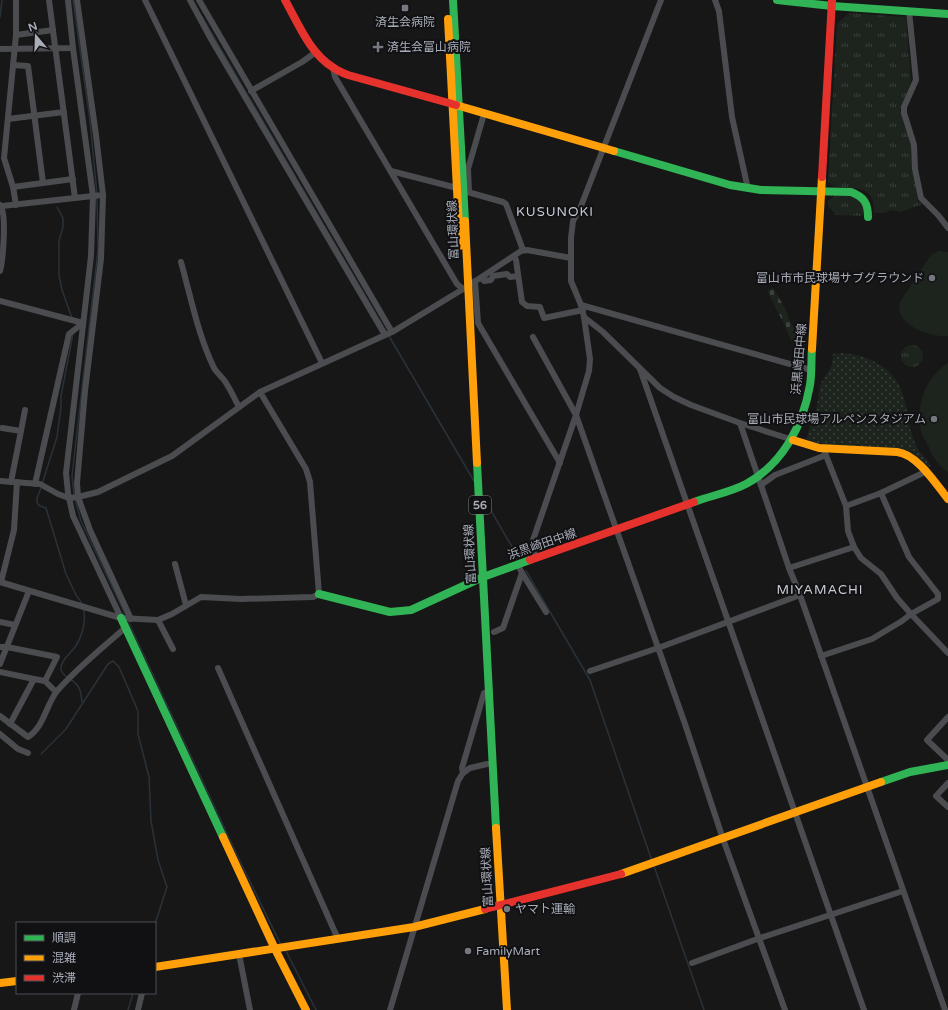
<svg xmlns="http://www.w3.org/2000/svg" width="948" height="1010" viewBox="0 0 948 1010" font-family="'Varela Round','Noto Sans JP',sans-serif">
<style>
.grass{fill:url(#grass-tufts)}
.cemetery{fill:url(#cemetery-stones)}
.park{fill:url(#park-dots)}
.pitch{fill:#1d241e}
.lines{fill:none;stroke-linecap:round;stroke-linejoin:round}
.stream{stroke:#2a3239;stroke-width:1.5}
.street{stroke:#4b4c50;stroke-width:6}
.fast{stroke:#30b455;stroke-width:8}
.slow{stroke:#ff9f0a;stroke-width:8}
.jam{stroke:#e5322d;stroke-width:8}
.poi-dot{fill:#757880;stroke:#111113;stroke-width:1.5}
.labels{text-anchor:middle;stroke-width:4;stroke-linejoin:round;paint-order:stroke}
.shield{fill:#111113;stroke:#7b7e86;stroke-width:1}
.shield-label{font-size:11px;font-weight:bold;fill:#a8adb8}
.poi-label{font-size:12px;fill:#a8adb8;stroke:#111113;text-anchor:start}
.street-label{font-size:12px;fill:#a8adb8;stroke:#111113}
.neighbourhood-label{font-size:13px;letter-spacing:1px;fill:#c9ccd4;stroke:#111113}
</style>
<defs>
<pattern id="grass-tufts" width="24" height="20" patternUnits="userSpaceOnUse"><rect width="24" height="20" fill="#1d241e"/><path d="M3 7l-1-3M5 7V3M7 7l1-3M15 17l-1-3M17 17v-4M19 17l1-3" fill="none" stroke="#3b413d"/></pattern>
<pattern id="cemetery-stones" width="16" height="16" patternUnits="userSpaceOnUse"><rect width="16" height="16" fill="#1d241e"/><path d="M2 7V4a2 2 0 0 1 4 0v3zM10 15v-3a2 2 0 0 1 4 0v3z" fill="#3b413d"/></pattern>
<pattern id="park-dots" width="8" height="8" patternUnits="userSpaceOnUse"><rect width="8" height="8" fill="#1d241e"/><path d="M2 2h.1M6 6h.1" fill="none" stroke="#3b413d" stroke-width="1.8" stroke-linecap="round"/></pattern>
</defs>
<rect width="100%" height="100%" fill="#171717"/>
<g class="grass">
<path d="M 849,13 L 906,17 L 911,82 L 900,110 L 911,146 L 912,164 L 918,200 L 923,204 L 900,212 L 891,210 L 885,213 L 874,213 C 874,194 868,188 849,188 C 845,188 840,188 836,187 C 833,186 830,184 828,182 L 837,24 Z"/>
<path d="M 836,195 C 849,196 862,196 865,212 L 862,216 L 836,215 L 828,206 L 828,201 Z"/>
<circle cx="912" cy="356" r="11"/>
</g>
<polygon class="cemetery" points="773,288 785,308 791,324 805,345 804,359 790,338 785,326 767,291"/>
<path class="park" d="M 842,353 C 869,355 895,368 903,395 C 908,410 908,426 914,440 C 917,450 925,458 931,465 L 928,468 L 906,449 L 819,445 L 806,440 L 817,407 L 820,385 L 832,365 L 833,354 Z"/>
<g class="pitch">
<path d="M 939,251 L 948,252 L 948,336 C 931,337 905,329 899,310 L 900,302 L 931,255 Z"/>
<path d="M 948,363 L 948,472 C 938,465 932,456 928,445 C 926,441 922,436 921,431 C 915,405 926,377 948,363 Z"/>
</g>
<g class="lines">
<g class="stream">
<polyline points="73,0 90,120 97,195"/>
<polyline points="0,17 2,0"/>
<polyline points="202,17 387,333"/>
<polyline points="57,207 63,218 63,227 59,241 59,275 62,290 72,318"/>
<polyline points="389,336 474,481"/>
<polyline points="42,484 57,437 61,407 61,396 73,334"/>
<polyline points="41,488 37,498 37,503 40,506 46,508 66,574 77,597 80,600 82,605"/>
<polyline points="74,495 72,476 98,250 97,198"/>
<polyline points="483,497 518,557"/>
<polyline points="75,499 81,521 126,616"/>
<polyline points="526,571 590,680 652,861"/>
<polyline points="128,621 237,855 281,945"/>
<path d="M 67,677 C 64,675 60,671 61,667 C 62,659 71,653 75,647 C 82,637 87,620 83,608"/>
<path d="M 70,679 C 80,685 81,691 82,702"/>
<polyline points="41,754 66,729 108,664 113,661 119,667 138,711 138,734 149,777 151,821 158,860 167,887 155,924"/>
<polyline points="654,866 704,1010"/>
<polyline points="285,949 316,1010"/>
<polyline points="128,1010 133,993"/>
</g>
<g class="street">
<polyline points="49,0 75,198"/>
<polyline points="145,0 322,363"/>
<polyline points="190,0 211,39 385,335"/>
<polyline points="199,0 392,332"/>
<polyline points="715,0 719,11 732,117 748,189"/>
<polyline points="909,11 916,80 904,107 904,113 914,145 915,169 921,198 938,215 948,228"/>
<polyline points="16,35 53,30"/>
<polyline points="73,48 93,196 103,195 96,135 77,0"/>
<polyline points="0,49 73,48 68,0"/>
<polyline points="13,65 28,66 43,183"/>
<polyline points="333,68 335,77 457,284 463,289"/>
<polyline points="251,91 302,62 316,52"/>
<polyline points="8,119 64,112"/>
<polyline points="391,171 457,188"/>
<polyline points="13,187 73,179"/>
<polyline points="464,191 503,202 506,204 523,250"/>
<polyline points="469,192 468,169 484,114"/>
<polyline points="103,195 101,259 85,391 77,483 78,497 90,530 131,619"/>
<path d="M 0,205 C 7,213 3,260 0,271"/>
<polyline points="16,205 13,187 4,158 16,35 16,0"/>
<polyline points="2,206 93,196 91,256 66,473 68,493 73,516 121,618"/>
<polyline points="514,256 516,260 522,302 527,306 540,307 544,318 583,310"/>
<path d="M 181,262 C 191,298 198,335 214,368 C 217,373 221,376 224,380 C 230,388 234,398 239,407"/>
<polyline points="481,278 484,281 491,280 493,276 507,274 510,277 518,276"/>
<polyline points="475,281 478,323 560,463"/>
<polyline points="0,301 83,323 69,334 35,484"/>
<polyline points="581,305 811,370"/>
<polyline points="584,317 603,332 660,388 674,397 691,405 740,423 793,440"/>
<polyline points="533,337 576,415 685,724 723,839 785,1010"/>
<polyline points="640,369 864,1010"/>
<polyline points="740,423 789,568 800,595 945,1010"/>
<polyline points="2,428 21,431 11,482"/>
<polyline points="21,431 25,410"/>
<polyline points="823,448 846,506 848,531 854,547 861,558 881,574 897,598 911,614 948,653"/>
<polyline points="0,481 40,484 58,494 69,498 78,497 98,492 172,456 260,392 394,331 468,286 521,251 527,250 571,258"/>
<polyline points="761,485 775,475 826,455"/>
<polyline points="846,506 881,493 925,472"/>
<polyline points="536,559 532,543 576,415 589,371 590,359 584,317 581,305 571,281 571,238 573,221 581,206 661,0"/>
<polyline points="175,564 186,605"/>
<polyline points="789,568 854,547"/>
<polyline points="522,573 546,612"/>
<polyline points="0,582 121,618 158,620 172,614 201,597 241,599 313,597 319,594 310,482 306,469 260,392"/>
<polyline points="1,582 14,530 17,482"/>
<polyline points="158,620 173,649"/>
<polyline points="0,622 15,625"/>
<polyline points="494,632 503,628 522,573 518,565"/>
<polyline points="0,647 7,647 57,657 45,681"/>
<polyline points="821,656 872,639 902,621 911,614 938,599 938,594 909,557 881,493"/>
<polyline points="0,664 29,591"/>
<polyline points="218,668 338,939"/>
<polyline points="590,671 658,648 800,595"/>
<polyline points="0,672 34,679 10,724"/>
<polyline points="34,679 45,681 56,692"/>
<path d="M 0,716 L 28,737 C 44,727 46,705 57,691 C 77,668 102,648 125,628"/>
<polyline points="948,717 927,740 948,760"/>
<polyline points="0,734 18,749 28,753"/>
<polyline points="463,773 470,768 487,764"/>
<polyline points="948,783 936,796 948,807"/>
<polyline points="239,954 250,1010"/>
<polyline points="692,963 760,938 903,891"/>
<polyline points="74,1010 78,993"/>
<polyline points="138,1010 142,993"/>
<polyline points="390,1010 458,781 463,773 462,768 484,693"/>
</g>
<g class="fast">
<polyline points="453,0 465,221"/>
<polyline points="777,0 832,6 948,14"/>
<path d="M 614,151 L 730,185 L 761,190 L 851,192 C 864,197 868,203 868,217"/>
<polyline points="477,463 496,828"/>
<path d="M 694,502 C 710,496 731,492 746,484 C 783,464 803,425 810,385 C 812,373 811,361 812,349"/>
<polyline points="319,594 390,612 411,610 483,577 530,560"/>
<polyline points="121,618 223,837"/>
<polyline points="881,782 910,772 948,765"/>
</g>
<g class="slow">
<polyline points="448,19 460,246"/>
<polyline points="456,105 614,151"/>
<polyline points="465,221 477,463"/>
<polyline points="812,349 822,177"/>
<path d="M 793,440 L 819,448 L 897,452 C 917,454 936,484 948,499"/>
<polyline points="496,828 507,1010"/>
<polyline points="223,837 275,949 306,1010"/>
<polyline points="621,874 881,782"/>
<polyline points="155,967 414,927 485,909"/>
<polyline points="0,983 17,981"/>
</g>
<g class="jam">
<path d="M 285,0 C 298,23 310,54 334,68 C 338,71 343,73 348,75 L 456,105"/>
<polyline points="822,177 832,0"/>
<polyline points="530,560 694,502"/>
<polyline points="485,909 621,874"/>
</g>
</g>
<g class="poi-dot">
<rect x="401" y="4" width="8" height="8" rx="2"/>
<path d="M376 41h4v4h4v4h-4v4h-4v-4h-4v-4h4z"/>
<circle cx="932" cy="278" r="4"/>
<circle cx="934" cy="419" r="4"/>
<circle cx="507" cy="909" r="4"/>
<circle cx="468" cy="951" r="4"/>
</g>
<g class="labels">
<rect class="shield" x="469" y="496" width="22" height="18" rx="3"/>
<g class="shield-label">
<text x="480" y="509">56</text>
</g>
<g class="poi-label">
<text x="405" y="26" text-anchor="middle">済生会病院</text>
<text x="387" y="51">済生会富山病院</text>
<text x="924" y="282" text-anchor="end">富山市市民球場サブグラウンド</text>
<text x="926" y="423" text-anchor="end">富山市民球場アルペンスタジアム</text>
<text x="515" y="913">ヤマト運輸</text>
<text x="476" y="955">FamilyMart</text>
</g>
<g class="street-label">
<text transform="translate(453 230) rotate(-92)" y="4">富山環状線</text>
<text transform="translate(799 359) rotate(-85)" y="4">浜黒崎田中線</text>
<text transform="translate(542 544) rotate(-19)" y="4">浜黒崎田中線</text>
<text transform="translate(470 554) rotate(-93)" y="4">富山環状線</text>
<text transform="translate(487 877) rotate(-93)" y="4">富山環状線</text>
</g>
<g class="neighbourhood-label">
<text x="555" y="216">KUSUNOKI</text>
<text x="820" y="594">MIYAMACHI</text>
</g>
</g>
<rect x="16" y="922" width="140" height="72" fill="#111113" stroke="#4d4f55"/>
<rect x="24" y="935" width="20" height="6" fill="#30b455" stroke="#4d4f55"/>
<text x="52" y="942" font-size="12" fill="#a8adb8">順調</text>
<rect x="24" y="955" width="20" height="6" fill="#ff9f0a" stroke="#4d4f55"/>
<text x="52" y="962" font-size="12" fill="#a8adb8">混雑</text>
<rect x="24" y="975" width="20" height="6" fill="#e5322d" stroke="#4d4f55"/>
<text x="52" y="982" font-size="12" fill="#a8adb8">渋滞</text>
<g transform="translate(36 36) rotate(341)" stroke="#111113" stroke-width="3" paint-order="stroke">
<path d="M0-3L7 15L0 10L-7 15Z" fill="#a8adb8"/>
<text y="-6" font-size="11" font-weight="bold" text-anchor="middle" fill="#a8adb8">N</text>
</g>
</svg>
